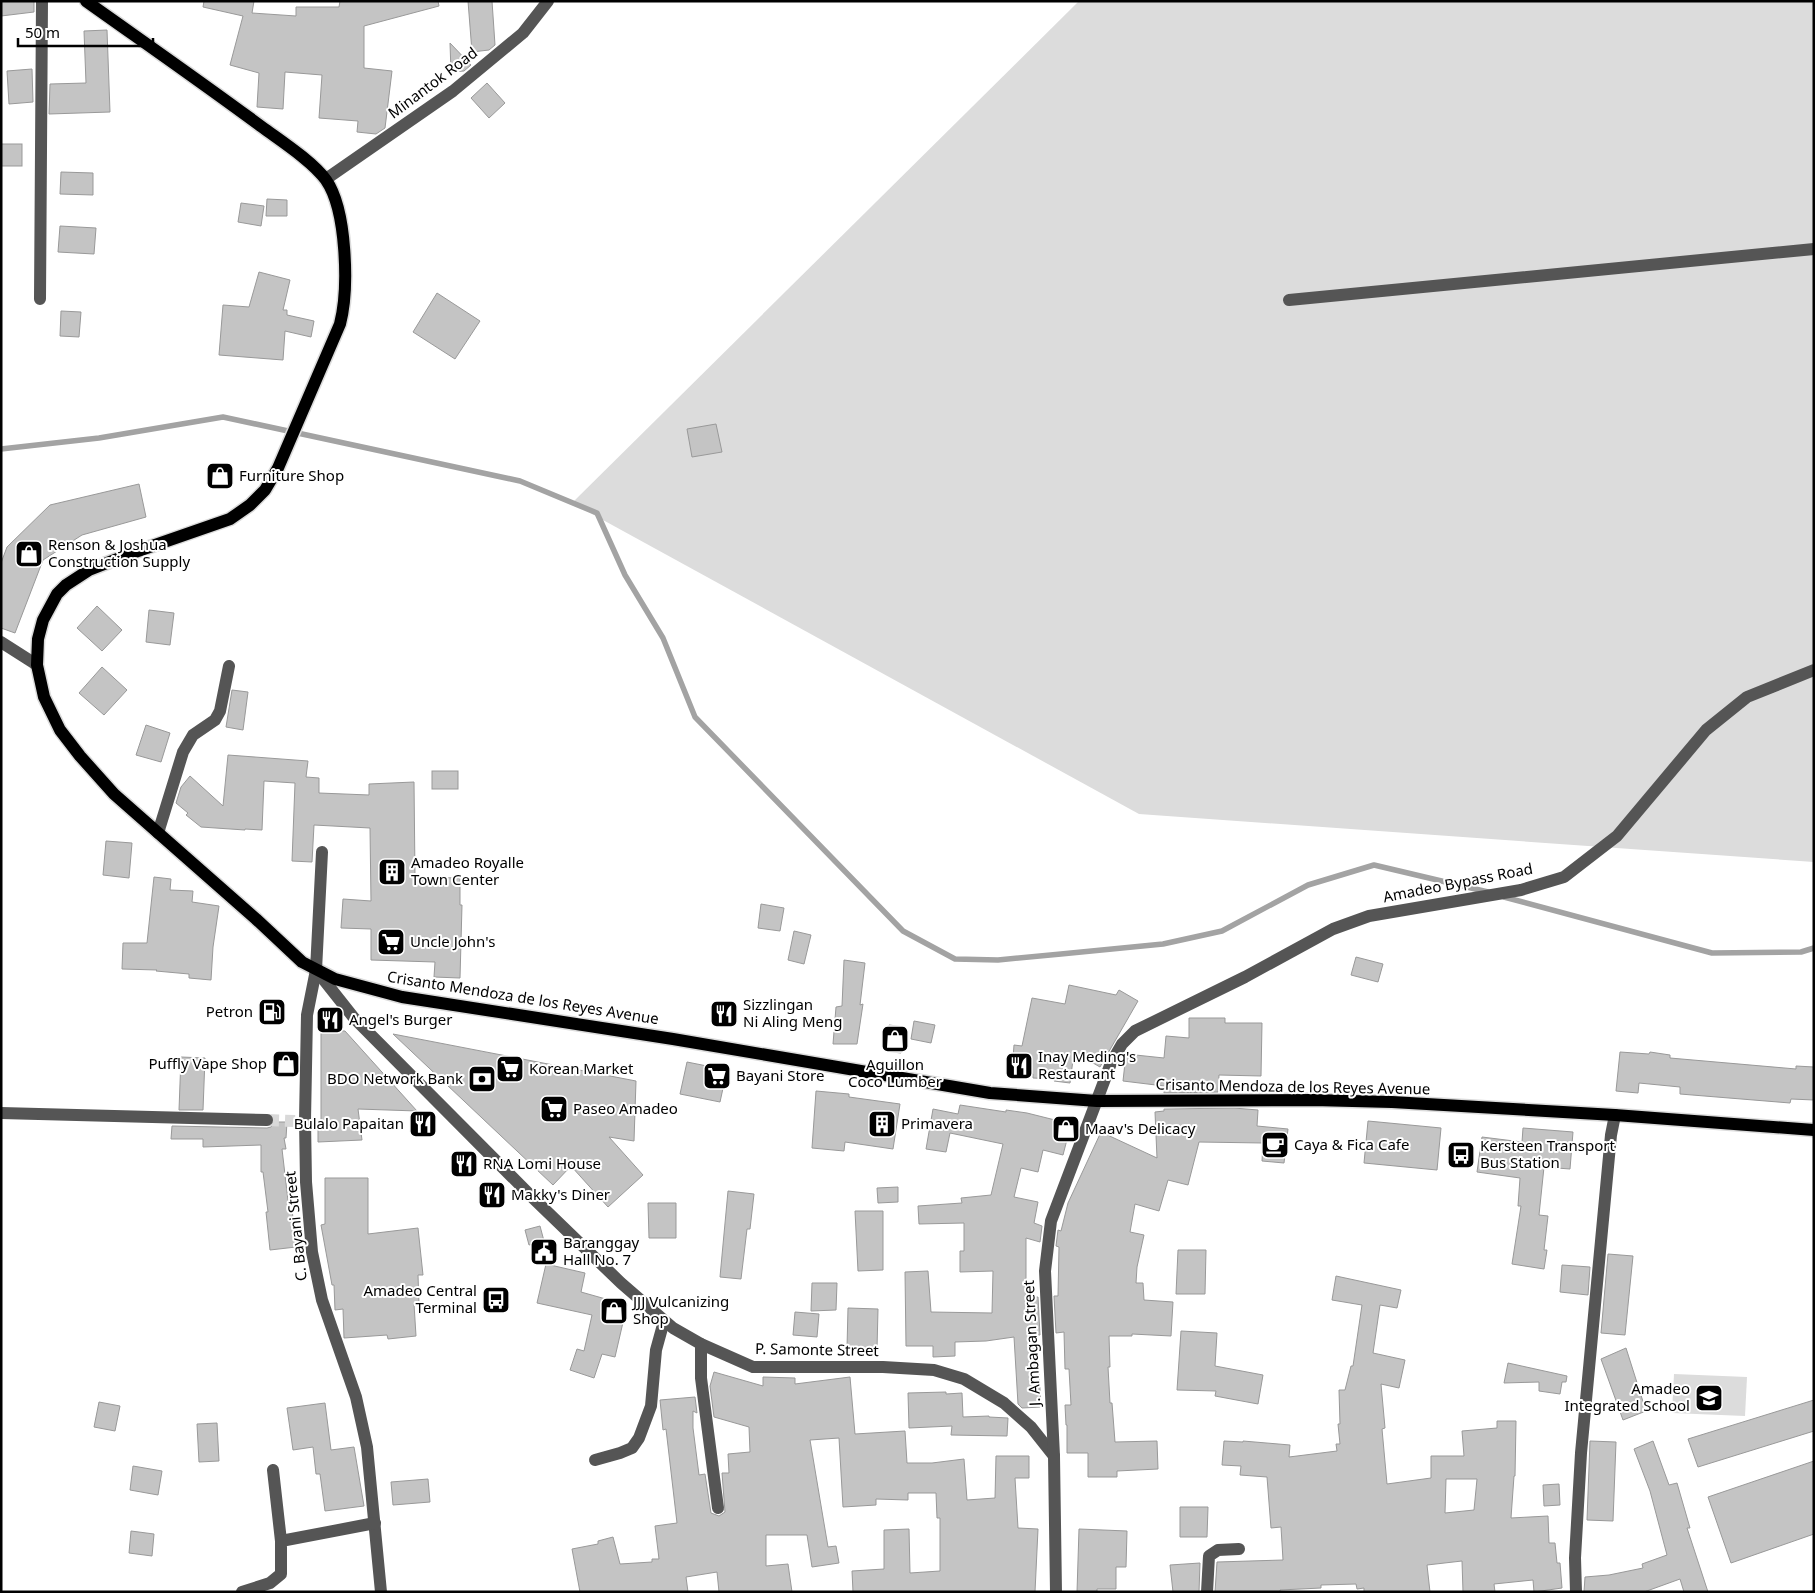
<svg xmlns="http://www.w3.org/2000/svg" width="1815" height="1593" viewBox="0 0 1815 1593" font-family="'Noto Sans',sans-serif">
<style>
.green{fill:#dcdcdc}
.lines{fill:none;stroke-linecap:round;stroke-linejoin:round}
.stream{stroke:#a3a3a3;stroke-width:5.5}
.building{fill:#c4c4c4;stroke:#999;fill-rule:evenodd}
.minor-tunnel{stroke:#d9d9d9;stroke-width:12;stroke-dasharray:12 6;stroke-linecap:butt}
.major-casing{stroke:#dbdbdb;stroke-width:15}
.minor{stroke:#555;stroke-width:12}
.major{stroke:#000;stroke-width:12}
.labels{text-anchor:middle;stroke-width:4;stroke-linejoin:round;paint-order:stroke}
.street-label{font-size:15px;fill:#000;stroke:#fff}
.poi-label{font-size:15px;fill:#000;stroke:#fff;text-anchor:start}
</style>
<rect width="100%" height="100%" fill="#fff"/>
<g class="green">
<polygon points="1079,1 1814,1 1814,862 1139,814 572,503"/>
<polygon points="1674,1374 1747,1377 1745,1416 1672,1413"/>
</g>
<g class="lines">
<g class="stream">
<polyline points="1,449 99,438 223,417 520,481 597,513 625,575 663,638 695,717 903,931 955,959 998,960 1061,954 1163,944 1222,931 1308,885 1374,865 1488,892"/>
<polyline points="1504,897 1712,953 1801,952 1814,948"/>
</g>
</g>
<g class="building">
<polygon points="1,1 34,1 34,12 1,16"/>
<polygon points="204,1 254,1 252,13 296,16 296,7 339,7 340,1 438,1 439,6 364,26 364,68 392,71 385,128 376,134 357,132 358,121 319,118 322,75 285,72 283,109 257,107 259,73 230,65 243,16 203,7"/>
<polygon points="468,1 492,1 495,45 489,50 472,52"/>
<polygon points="107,30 110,112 49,114 50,84 86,83 84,31"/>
<polygon points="450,43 471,65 464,71 451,72"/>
<polygon points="32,69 33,102 9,104 7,71"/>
<polygon points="487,83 505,103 489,118 471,98"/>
<rect x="1" y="144" width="21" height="22"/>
<polygon points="61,172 93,173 93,195 60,194"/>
<polygon points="267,199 287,200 287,216 266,216"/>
<polygon points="241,203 264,206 261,226 238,222"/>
<polygon points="60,226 96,228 94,254 58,252"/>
<polygon points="259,272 290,280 283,310 287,310 287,315 314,321 311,337 285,331 283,360 219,355 223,305 249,307"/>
<polygon points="437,293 480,321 455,359 413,332"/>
<polygon points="61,311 81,312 79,337 60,336"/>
<polygon points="716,424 722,452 692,457 687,429"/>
<polygon points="139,484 146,517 82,535 43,560 15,633 1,628 1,563 7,547 50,505"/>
<polygon points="97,606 122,630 102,651 77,628"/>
<polygon points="149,610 174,613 170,645 146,642"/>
<polygon points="102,667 127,690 104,715 79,693"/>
<polygon points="232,690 248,692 243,730 226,727"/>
<polygon points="146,725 170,733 161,762 136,755"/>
<polygon points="228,755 308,761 306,777 319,778 319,793 369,795 369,784 414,782 415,877 460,878 460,905 462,905 460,978 434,977 435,962 371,960 371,929 341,928 343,899 371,901 370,828 314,825 312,862 292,861 295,783 264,781 262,830 245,829 245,830 201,827 186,815 188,813 176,803 181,787 190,776 223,806"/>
<rect x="432" y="771" width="26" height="18"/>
<polygon points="106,841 132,843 129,878 103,875"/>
<polygon points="154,877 171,879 170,890 193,891 192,902 219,906 213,947 211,980 189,978 189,974 156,971 157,970 122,969 123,943 147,943"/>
<polygon points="761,904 784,908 780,931 758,928"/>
<polygon points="794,931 811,935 804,964 788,960"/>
<polygon points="1356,957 1383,964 1378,982 1351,975"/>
<polygon points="844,960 865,963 860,1005 863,1004 857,1044 833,1044 836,1007 842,1006"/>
<polygon points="1069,985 1116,995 1119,990 1138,1001 1100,1067 1074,1052 1070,1083 1054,1081 1054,1079 1033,1078 1033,1074 1012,1072 1014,1045 1022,1046 1032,998 1065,1004"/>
<polygon points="1189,1018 1225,1018 1225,1023 1262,1023 1261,1076 1219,1075 1218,1092 1164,1093 1164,1086 1123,1081 1126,1054 1164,1058 1166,1036 1189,1038"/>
<polygon points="914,1021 935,1025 931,1043 911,1039"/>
<polygon points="889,1025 905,1027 901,1053 885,1051"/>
<polygon points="321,1030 345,1031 417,1111 358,1109 362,1140 318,1142 318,1126 321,1126"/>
<polygon points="393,1034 636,1081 634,1141 609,1137 643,1175 608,1207 571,1166 553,1185"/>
<polygon points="1620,1052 1649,1054 1650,1052 1670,1055 1670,1058 1796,1069 1796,1066 1814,1067 1814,1100 1791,1099 1790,1103 1680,1094 1680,1087 1639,1083 1638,1093 1616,1091"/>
<polygon points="181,1057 205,1058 203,1110 179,1110"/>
<polygon points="687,1062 727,1070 720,1102 680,1094"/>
<polygon points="816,1091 849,1094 849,1097 900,1104 893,1149 845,1142 844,1151 812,1148"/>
<polygon points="960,1105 1006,1112 1006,1110 1027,1113 1071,1124 1063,1155 1043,1150 1038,1172 1021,1168 1014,1197 1038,1202 1034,1223 1042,1226 1040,1242 1026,1238 1026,1298 1038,1297 1040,1335 1037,1335 1041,1407 1022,1408 1018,1404 1014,1337 986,1341 955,1342 955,1356 933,1357 933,1346 906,1346 905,1272 928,1271 931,1312 992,1313 993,1271 960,1272 960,1251 964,1251 964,1223 919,1224 918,1206 962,1203 961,1198 991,1195 1003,1144 950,1133 946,1152 926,1149 933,1109 958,1114"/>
<polygon points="1234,1108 1258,1110 1257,1126 1288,1129 1284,1163 1262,1161 1263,1143 1199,1142 1188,1185 1168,1180 1159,1211 1135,1204 1130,1232 1144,1235 1137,1267 1136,1283 1143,1283 1144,1300 1173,1302 1171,1336 1132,1334 1132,1336 1109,1336 1110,1367 1108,1367 1110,1403 1112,1403 1115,1442 1157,1441 1158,1469 1117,1471 1117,1477 1088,1477 1088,1453 1067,1453 1067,1425 1066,1425 1065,1405 1071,1405 1069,1369 1065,1369 1064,1332 1056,1333 1054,1296 1058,1296 1059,1247 1056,1246 1058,1230 1061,1231 1068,1203 1101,1132 1157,1158 1155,1112 1164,1111 1164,1109"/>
<polygon points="1368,1121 1441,1128 1437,1170 1364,1163"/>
<polygon points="275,1122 287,1122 286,1138 284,1138 286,1149 282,1149 289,1209 292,1209 296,1247 270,1250 266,1212 268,1212 263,1172 261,1172 261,1145 203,1147 203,1139 171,1139 172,1126 267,1128 271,1127"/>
<polygon points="1523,1128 1573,1132 1570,1169 1544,1167 1539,1215 1548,1216 1544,1250 1547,1250 1544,1269 1512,1264 1521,1206 1518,1206 1520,1178 1477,1172 1482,1137 1522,1142"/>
<polygon points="325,1178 368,1178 368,1234 418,1228 423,1275 418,1275 419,1304 414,1304 416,1336 388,1339 387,1335 344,1338 343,1309 335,1310 334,1285 332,1285 321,1225 325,1224"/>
<polygon points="898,1187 898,1202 878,1203 877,1188"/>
<polygon points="728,1191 754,1194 750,1229 747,1229 741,1279 720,1277"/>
<polygon points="648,1203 676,1203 676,1238 649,1238"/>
<polygon points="855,1211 883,1211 883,1270 858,1271"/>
<polygon points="540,1226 544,1241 529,1245 525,1230"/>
<polygon points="550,1243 553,1258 539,1262 535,1247"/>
<polygon points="1178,1250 1206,1250 1205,1294 1176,1294"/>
<polygon points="1608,1254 1633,1256 1625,1335 1601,1333"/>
<polygon points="546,1264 585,1273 581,1292 627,1305 615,1357 602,1354 594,1378 570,1370 577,1349 584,1351 592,1315 537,1303"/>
<polygon points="1562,1265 1590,1267 1588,1295 1560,1292"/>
<path d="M 1336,1276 L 1401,1290 L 1397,1308 L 1380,1305 L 1373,1353 L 1405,1360 L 1399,1388 L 1381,1384 L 1385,1428 L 1382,1429 L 1387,1484 L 1431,1478 L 1431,1456 L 1464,1456 L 1462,1431 L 1497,1428 L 1497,1421 L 1516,1421 L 1515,1476 L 1514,1476 L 1511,1518 L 1548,1516 L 1549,1543 L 1555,1543 L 1557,1563 L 1560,1563 L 1562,1588 L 1534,1592 L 1533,1580 L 1494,1584 L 1495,1592 L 1463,1592 L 1462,1561 L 1427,1565 L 1430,1592 L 1364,1592 L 1364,1588 L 1357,1589 L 1356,1584 L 1321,1585 L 1321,1588 L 1280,1590 L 1280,1592 L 1215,1592 L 1217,1562 L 1283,1560 L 1281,1527 L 1271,1528 L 1267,1477 L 1240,1475 L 1241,1466 L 1222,1465 L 1224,1441 L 1243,1442 L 1243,1441 L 1290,1445 L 1289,1457 L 1337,1451 L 1336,1444 L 1340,1444 L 1338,1424 L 1340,1424 L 1339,1390 L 1345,1390 L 1351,1366 L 1353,1366 L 1362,1305 L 1332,1300 ZM 1446,1479 L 1477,1479 L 1474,1510 L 1445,1513 Z"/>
<polygon points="812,1283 837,1283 836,1310 811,1311"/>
<polygon points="848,1308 878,1309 877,1349 847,1348"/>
<polygon points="795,1312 819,1314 817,1337 793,1335"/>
<polygon points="1181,1331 1217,1333 1215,1366 1263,1375 1258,1404 1215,1396 1216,1391 1177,1390"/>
<polygon points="1626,1348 1646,1411 1623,1420 1601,1359"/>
<polygon points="1508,1363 1567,1376 1566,1382 1562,1382 1560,1394 1539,1391 1539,1382 1504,1383"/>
<polygon points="714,1372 763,1386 763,1377 795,1378 795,1384 850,1377 855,1434 905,1431 907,1463 932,1463 964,1459 967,1500 995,1498 996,1456 1029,1456 1029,1478 1015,1478 1018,1528 1038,1529 1035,1592 853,1592 852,1571 884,1569 884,1530 909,1529 910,1573 940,1571 940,1518 937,1518 936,1493 908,1493 908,1500 876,1499 876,1505 843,1507 839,1438 810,1440 828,1547 836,1546 839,1563 812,1567 807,1535 766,1535 766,1566 788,1564 792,1592 719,1592 717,1572 686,1577 688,1592 580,1592 572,1549 598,1544 598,1541 613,1537 620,1564 652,1562 652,1559 659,1559 655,1526 677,1523 666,1429 663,1430 660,1400 695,1397 697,1413 693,1411 693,1428 699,1475 705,1474 711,1513 719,1516 725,1512 722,1473 729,1473 728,1454 750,1452 749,1427 714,1417 710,1386"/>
<polygon points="946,1392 946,1394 962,1393 963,1417 989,1416 989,1417 1008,1418 1007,1436 951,1435 952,1426 909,1428 908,1393"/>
<polygon points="1814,1400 1814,1431 1698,1467 1688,1439"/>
<polygon points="99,1402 120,1406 115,1431 94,1427"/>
<polygon points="325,1403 331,1450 354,1447 364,1506 325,1511 320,1474 316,1474 313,1447 293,1450 287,1408"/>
<polygon points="217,1423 219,1461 199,1462 197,1424"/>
<polygon points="1590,1441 1616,1442 1613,1521 1587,1520"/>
<polygon points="1653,1441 1669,1485 1677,1483 1690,1528 1687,1528 1708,1592 1684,1592 1680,1579 1644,1592 1584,1592 1585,1577 1609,1575 1643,1568 1642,1564 1667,1555 1650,1491 1634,1449"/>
<polygon points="1814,1461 1814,1534 1731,1563 1708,1497"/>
<polygon points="133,1466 162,1471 158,1495 130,1490"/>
<polygon points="428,1479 430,1502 393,1505 391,1482"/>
<polygon points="1559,1484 1560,1505 1544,1506 1543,1485"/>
<polygon points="1180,1507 1208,1507 1207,1537 1180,1537"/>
<polygon points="1079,1529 1127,1531 1126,1567 1116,1567 1116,1589 1097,1589 1097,1592 1077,1592"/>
<polygon points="131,1531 154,1534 152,1556 129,1553"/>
<polygon points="1200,1563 1199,1592 1173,1592 1170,1565"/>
</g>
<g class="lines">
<polyline class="minor-tunnel" points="267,1120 295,1121"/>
<defs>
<path id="major" d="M 86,1 C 145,43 204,84 262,127 C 281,141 312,161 326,180 C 347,210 349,289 340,324 L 278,468 L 265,490 L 250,505 L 230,519 L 135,552 L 89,570 L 66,585 L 57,594 L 43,620 L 38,639 L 37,665 L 44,697 L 60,730 L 80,756 L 114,794 L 256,919 L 302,962 L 335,979 L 402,997 L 673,1039 L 990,1093 L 1097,1101 L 1313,1100 L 1392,1102 L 1615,1115 L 1814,1130"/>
</defs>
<use href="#major" class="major-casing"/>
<g class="minor">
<polyline points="326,179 453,91 523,33 548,1"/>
<polyline points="40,299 42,1"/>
<polyline points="1289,300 1814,249"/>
<polyline points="1,642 37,665"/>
<polyline points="158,833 183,752 193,735 215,720 220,711 229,666"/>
<polyline points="322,852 316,970 307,1015 305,1120 306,1182 312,1252 322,1300 356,1397 367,1447 381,1592"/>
<polyline points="316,970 354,1018 534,1199 621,1283 673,1328 701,1344 753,1367 883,1367 934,1370 964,1379 1004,1403 1031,1427 1054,1456"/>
<polyline points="1,1113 267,1120"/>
<polyline points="701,1344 701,1378 718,1508"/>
<polyline points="595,1460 620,1453 632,1448 639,1438 651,1406 656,1350 664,1321"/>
<polyline points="273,1470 281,1541"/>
<polyline points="242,1592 270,1583 281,1574 281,1541 375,1523"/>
<polyline points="1056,1592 1054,1456 1045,1271 1051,1221 1111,1063 1122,1044 1135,1031 1245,977 1333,929 1369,916 1521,890 1564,877 1617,836 1706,730 1747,697 1814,670"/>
<polyline points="1207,1592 1209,1556 1218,1550 1239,1549"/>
<polyline points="1576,1592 1575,1558 1581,1453 1611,1135 1615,1115"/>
</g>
<use href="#major" class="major"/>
</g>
<defs>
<symbol id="shop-square" viewBox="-11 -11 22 22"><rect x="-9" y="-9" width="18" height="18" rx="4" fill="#000" stroke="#fff"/><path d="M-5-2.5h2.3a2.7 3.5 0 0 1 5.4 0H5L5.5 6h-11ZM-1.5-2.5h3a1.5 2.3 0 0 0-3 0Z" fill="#fff"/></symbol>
<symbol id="building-square" viewBox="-11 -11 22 22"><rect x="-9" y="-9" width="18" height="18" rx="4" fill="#000" stroke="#fff"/><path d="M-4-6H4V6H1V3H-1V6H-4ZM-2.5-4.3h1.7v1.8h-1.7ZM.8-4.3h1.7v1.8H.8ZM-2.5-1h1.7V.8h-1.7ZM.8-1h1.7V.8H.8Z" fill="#fff"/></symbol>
<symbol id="supermarket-square" viewBox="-11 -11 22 22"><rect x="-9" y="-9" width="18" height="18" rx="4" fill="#000" stroke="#fff"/><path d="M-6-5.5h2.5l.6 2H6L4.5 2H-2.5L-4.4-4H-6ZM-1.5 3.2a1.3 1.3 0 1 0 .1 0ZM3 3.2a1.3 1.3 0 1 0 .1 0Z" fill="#fff"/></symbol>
<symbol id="fuel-square" viewBox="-11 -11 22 22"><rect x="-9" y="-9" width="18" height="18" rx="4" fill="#000" stroke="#fff"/><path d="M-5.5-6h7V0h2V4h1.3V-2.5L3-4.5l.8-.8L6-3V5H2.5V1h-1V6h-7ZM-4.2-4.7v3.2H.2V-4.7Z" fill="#fff"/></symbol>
<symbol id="restaurant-square" viewBox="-11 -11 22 22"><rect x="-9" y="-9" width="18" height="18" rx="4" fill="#000" stroke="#fff"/><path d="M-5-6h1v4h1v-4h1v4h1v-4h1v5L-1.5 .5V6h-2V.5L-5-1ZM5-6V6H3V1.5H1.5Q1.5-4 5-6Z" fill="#fff"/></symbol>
<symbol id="bank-square" viewBox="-11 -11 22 22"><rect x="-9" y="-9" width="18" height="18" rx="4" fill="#000" stroke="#fff"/><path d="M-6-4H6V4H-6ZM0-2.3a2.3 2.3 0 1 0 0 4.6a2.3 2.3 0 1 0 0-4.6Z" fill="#fff"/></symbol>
<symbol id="cafe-square" viewBox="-11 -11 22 22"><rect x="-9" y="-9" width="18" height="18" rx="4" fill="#000" stroke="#fff"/><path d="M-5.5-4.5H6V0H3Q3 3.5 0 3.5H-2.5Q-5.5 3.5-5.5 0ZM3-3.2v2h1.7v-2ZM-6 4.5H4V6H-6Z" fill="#fff"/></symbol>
<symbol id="bus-square" viewBox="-11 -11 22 22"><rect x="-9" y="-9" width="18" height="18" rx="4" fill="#000" stroke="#fff"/><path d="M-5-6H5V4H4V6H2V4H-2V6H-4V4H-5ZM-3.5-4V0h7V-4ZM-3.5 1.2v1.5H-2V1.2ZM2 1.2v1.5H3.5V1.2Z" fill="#fff"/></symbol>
<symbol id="civic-square" viewBox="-11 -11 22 22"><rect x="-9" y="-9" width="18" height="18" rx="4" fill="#000" stroke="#fff"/><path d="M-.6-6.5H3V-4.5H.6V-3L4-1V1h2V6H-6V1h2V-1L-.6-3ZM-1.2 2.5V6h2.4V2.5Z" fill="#fff"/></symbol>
<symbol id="school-square" viewBox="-11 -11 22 22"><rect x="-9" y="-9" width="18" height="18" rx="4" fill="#000" stroke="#fff"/><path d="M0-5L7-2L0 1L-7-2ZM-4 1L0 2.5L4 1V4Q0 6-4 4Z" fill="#fff"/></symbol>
</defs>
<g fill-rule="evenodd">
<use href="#shop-square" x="204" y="460" width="32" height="32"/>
<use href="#shop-square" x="13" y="538" width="32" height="32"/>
<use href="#building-square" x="376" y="856" width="32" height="32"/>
<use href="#supermarket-square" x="375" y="926" width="32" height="32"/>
<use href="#fuel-square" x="256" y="996" width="32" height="32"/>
<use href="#restaurant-square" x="708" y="998" width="32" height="32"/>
<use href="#restaurant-square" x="314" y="1004" width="32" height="32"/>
<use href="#shop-square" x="879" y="1023" width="32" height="32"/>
<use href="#shop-square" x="270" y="1048" width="32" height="32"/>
<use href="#restaurant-square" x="1003" y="1050" width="32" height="32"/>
<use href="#supermarket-square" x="494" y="1053" width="32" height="32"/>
<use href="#supermarket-square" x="701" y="1060" width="32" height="32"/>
<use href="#bank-square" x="466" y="1063" width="32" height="32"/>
<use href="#supermarket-square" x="538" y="1093" width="32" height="32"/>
<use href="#restaurant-square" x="407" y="1108" width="32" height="32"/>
<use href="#building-square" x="866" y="1108" width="32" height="32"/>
<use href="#shop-square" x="1050" y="1113" width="32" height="32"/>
<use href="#cafe-square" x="1259" y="1129" width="32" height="32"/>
<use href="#bus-square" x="1445" y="1139" width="32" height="32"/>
<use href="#restaurant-square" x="448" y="1148" width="32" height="32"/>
<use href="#restaurant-square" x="476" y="1179" width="32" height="32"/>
<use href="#civic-square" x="528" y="1236" width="32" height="32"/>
<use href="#bus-square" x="480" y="1284" width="32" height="32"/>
<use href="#shop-square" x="598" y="1295" width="32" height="32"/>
<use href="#school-square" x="1693" y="1382" width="32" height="32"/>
</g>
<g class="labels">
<g class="street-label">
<text transform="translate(433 83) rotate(-37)" y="5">Minantok Road</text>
<text transform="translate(1458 883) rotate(-11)" y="5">Amadeo Bypass Road</text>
<text transform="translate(523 998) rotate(9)" y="5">Crisanto Mendoza de los Reyes Avenue</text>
<text transform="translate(1293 1087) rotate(1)" y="5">Crisanto Mendoza de los Reyes Avenue</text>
<text transform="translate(296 1226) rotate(-96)" y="5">C. Bayani Street</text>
<text transform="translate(1032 1343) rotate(-93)" y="5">J. Ambagan Street</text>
<text transform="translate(817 1350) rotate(1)" y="5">P. Samonte Street</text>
</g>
<g class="poi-label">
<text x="239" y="481">Furniture Shop</text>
<text x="48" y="550">Renson &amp; Joshua<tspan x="48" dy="17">Construction Supply</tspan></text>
<text x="411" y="868">Amadeo Royalle<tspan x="411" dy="17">Town Center</tspan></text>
<text x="410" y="947">Uncle John's</text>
<text x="743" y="1010">Sizzlingan<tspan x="743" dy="17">Ni Aling Meng</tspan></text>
<text x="253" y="1017" text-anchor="end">Petron</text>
<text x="349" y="1025">Angel's Burger</text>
<text x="1038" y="1062">Inay Meding's<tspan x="1038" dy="17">Restaurant</tspan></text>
<text x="267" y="1069" text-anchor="end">Puffly Vape Shop</text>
<text x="895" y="1070" text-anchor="middle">Aguillon<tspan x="895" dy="17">Coco Lumber</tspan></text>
<text x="529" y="1074">Korean Market</text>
<text x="736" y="1081">Bayani Store</text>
<text x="463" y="1084" text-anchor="end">BDO Network Bank</text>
<text x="573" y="1114">Paseo Amadeo</text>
<text x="404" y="1129" text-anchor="end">Bulalo Papaitan</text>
<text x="901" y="1129">Primavera</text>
<text x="1085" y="1134">Maav's Delicacy</text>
<text x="1294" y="1150">Caya &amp; Fica Cafe</text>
<text x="1480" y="1151">Kersteen Transport<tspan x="1480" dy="17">Bus Station</tspan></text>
<text x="483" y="1169">RNA Lomi House</text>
<text x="511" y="1200">Makky's Diner</text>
<text x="563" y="1248">Baranggay<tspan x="563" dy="17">Hall No. 7</tspan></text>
<text x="477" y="1296" text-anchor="end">Amadeo Central<tspan x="477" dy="17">Terminal</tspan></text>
<text x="633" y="1307">JJJ Vulcanizing<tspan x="633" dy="17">Shop</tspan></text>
<text x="1690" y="1394" text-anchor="end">Amadeo<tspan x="1690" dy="17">Integrated School</tspan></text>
</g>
</g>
<rect width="1815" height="1593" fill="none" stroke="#000000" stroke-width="5"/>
<path d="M18 38v8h135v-8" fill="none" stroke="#000000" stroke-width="2.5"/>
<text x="25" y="38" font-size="15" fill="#000000" stroke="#ffffff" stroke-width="4" paint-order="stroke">50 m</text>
</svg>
